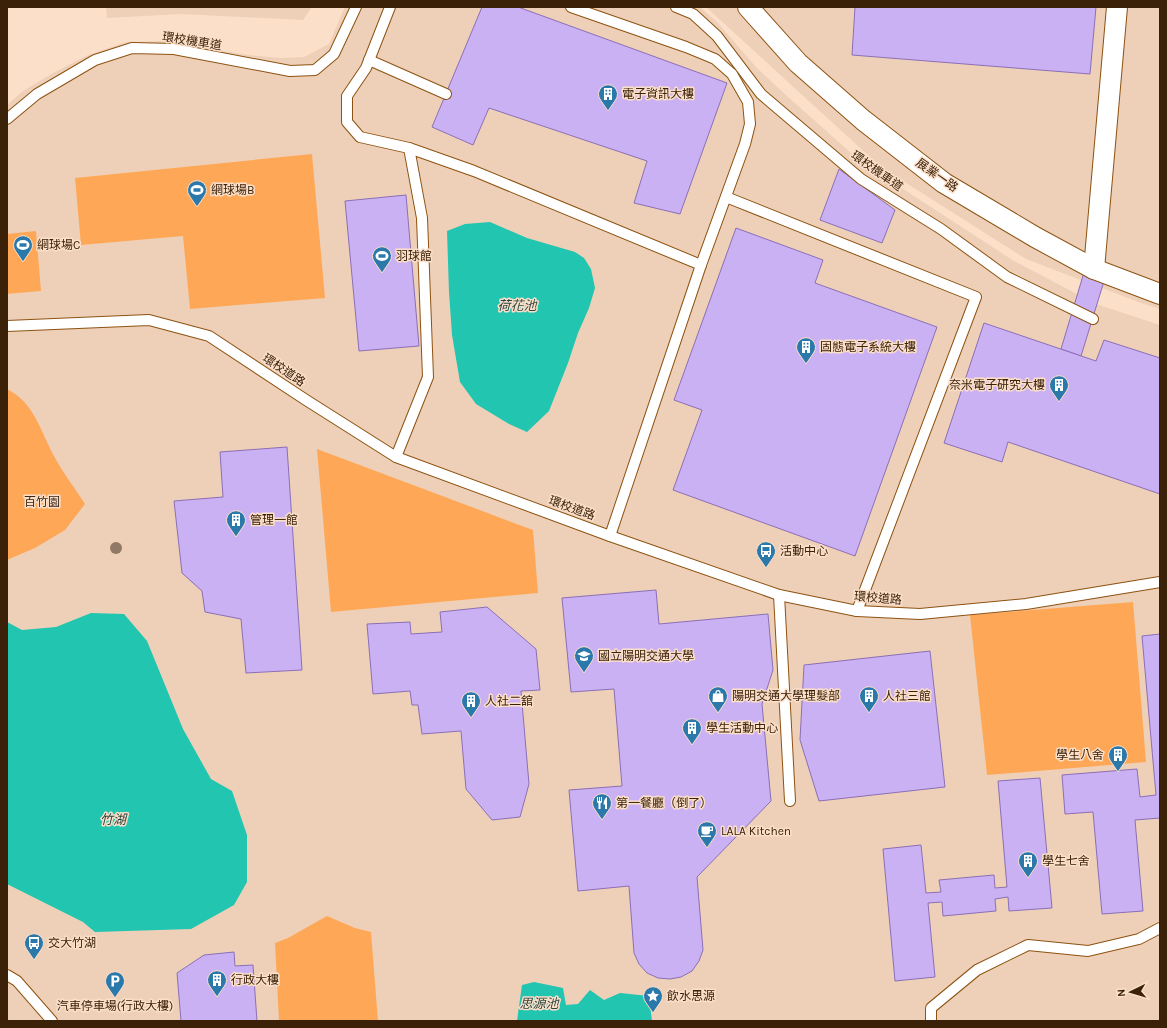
<svg xmlns="http://www.w3.org/2000/svg" width="1167" height="1028" viewBox="0 0 1167 1028" font-family="Karla,'Noto Sans TC',sans-serif">
<style>
.built{fill:#eed0b8}
.green{fill:#fea857}
.water{fill:#21c5b0}
.building{fill:#cab1f4;stroke:#8b6fb5}
.lines{fill:none;stroke-linecap:round;stroke-linejoin:round}
.lane-casing{stroke:#8d5211;stroke-width:12}
.street-casing{stroke:#8d5211;stroke-width:22}
.lane{stroke:#fff;stroke-width:10}
.street{stroke:#fff;stroke-width:20}
.tree{fill:#907a67}
.labels{text-anchor:middle;stroke-width:3;stroke-linejoin:round;paint-order:stroke}
.street-label{font-size:12px;fill:#3b2108;stroke:#fbdfc9}
.poi-label{font-size:12px;fill:#3b2108;stroke:#fbdfc9;text-anchor:start}
.park-label{font-size:12px;fill:#392717;stroke:#fbdfc9}
.water-label{font-size:13px;font-style:italic;fill:#294742;stroke:#fbdfc9}
</style>
<rect width="100%" height="100%" fill="#fbdfc9"/>
<g class="built">
<polygon points="106,7 312,7 303,20 181,14 107,18"/>
<polygon points="345,7 700,7 717,22 756,67 788,97 860,161 1014,261 1096,304 1160,325 1160,1021 7,1021 7,105 23,91 53,73 88,55 126,42 162,41 249,55 281,58 304,57 329,44"/>
<polygon points="706,7 1160,7 1160,309 1141,303 1026,259 881,167"/>
</g>
<g class="green">
<polygon points="312,154 325,298 190,309 183,236 81,245 75,178"/>
<polygon points="36,231 41,291 7,294 7,234"/>
<path d="M 7,389 C 34,402 41,432 54,456 C 63,473 75,488 85,504 L 65,530 L 35,548 L 7,560 Z"/>
<polygon points="317,449 533,530 538,593 331,612"/>
<polygon points="1133,602 1146,762 987,775 970,615"/>
<polygon points="327,916 355,928 371,932 378,1021 279,1021 275,943 288,938"/>
</g>
<g class="water">
<polygon points="490,222 527,238 575,252 584,258 591,269 595,288 589,308 578,333 568,363 549,411 527,432 509,424 476,404 460,382 452,335 449,292 447,231 465,224"/>
<polygon points="91,613 124,614 147,641 183,729 211,779 232,791 247,835 247,882 234,905 191,929 95,932 83,922 7,884 7,622 22,630 56,627"/>
<polygon points="534,982 563,988 566,1005 578,1004 590,990 604,1000 620,993 649,996 652,1021 517,1021 522,985"/>
</g>
<g class="building">
<polygon points="482,7 518,7 727,83 680,214 634,203 647,161 489,108 473,145 432,127"/>
<polygon points="855,7 1096,7 1090,74 852,55"/>
<polygon points="839,169 895,210 882,243 820,220"/>
<polygon points="406,195 419,346 359,351 345,201"/>
<polygon points="736,228 823,260 815,283 937,327 855,556 673,490 702,410 674,400"/>
<polygon points="1085,269 1105,278 1081,356 1061,349"/>
<polygon points="984,323 1096,361 1104,340 1160,358 1160,494 1008,442 1002,462 944,443"/>
<polygon points="287,447 302,670 246,673 241,619 205,612 202,591 182,573 174,501 223,497 220,452"/>
<polygon points="656,590 659,624 768,614 773,670 762,704 771,801 697,877 703,950 699,961 692,971 681,977 670,979 658,978 647,973 639,964 634,953 629,886 578,891 569,790 622,786 614,689 571,692 562,598"/>
<polygon points="487,607 536,649 540,690 521,691 529,784 520,817 492,820 466,789 461,731 422,734 418,705 412,705 410,691 373,694 367,624 410,622 411,634 442,632 440,612"/>
<polygon points="1160,634 1160,818 1135,820 1143,911 1102,914 1093,812 1065,814 1062,775 1137,769 1140,797 1156,795 1142,636"/>
<polygon points="930,651 945,787 819,801 800,740 804,665"/>
<polygon points="1040,778 1052,908 1009,911 1008,897 995,899 996,911 943,916 942,902 928,903 935,977 895,981 883,849 921,845 926,893 941,892 939,880 994,875 995,888 1007,887 998,781"/>
<polygon points="234,952 235,966 253,965 257,1021 181,1021 177,973 204,955"/>
</g>
<g class="lines">
<defs>
<g id="lane">
<polyline points="390,7 366,68 347,96 347,122 360,137 409,148"/>
<polyline points="571,7 686,47 715,59 732,74 748,102 750,124 745,144 701,265"/>
<polyline points="676,7 693,14 704,24 717,36 761,94 861,179 941,229 1007,277 1093,319"/>
<polyline points="369,60 446,94"/>
<polyline points="7,119 37,94 95,60 132,48 174,49 290,71 315,70 334,54 356,7"/>
<polyline points="726,197 976,297 857,611"/>
<polyline points="7,326 149,320 209,336 306,400 396,457 610,536 779,595 857,611 920,614 1026,604 1160,582"/>
<polyline points="396,457 428,377 422,218 409,148 474,171 701,265 610,536"/>
<polyline points="779,595 790,801"/>
<polyline points="7,975 17,981 52,1021"/>
<polyline points="931,1021 931,1008 977,970 1028,945 1088,951 1139,939 1160,928"/>
</g>
<g id="street">
<polyline points="748,7 798,63 863,120 944,183 1035,237 1094,269 1160,294"/>
<polyline points="1094,269 1117,7"/>
</g>
</defs>
<use href="#lane" class="lane-casing"/>
<use href="#street" class="street-casing"/>
<use href="#lane" class="lane"/>
<use href="#street" class="street"/>
</g>
<circle class="tree" cx="116" cy="548" r="6"/>
<defs>
<symbol id="building-pin" viewBox="-11 -11 22 30"><path d="M0 17L-7.5 6A9.5 9.5 0 1 1 7.5 6Z" fill="#2b78ab" stroke="#fbdfc9"/><path d="M-4-6H4V6H1V3H-1V6H-4ZM-2.5-4.3h1.7v1.8h-1.7ZM.8-4.3h1.7v1.8H.8ZM-2.5-1h1.7V.8h-1.7ZM.8-1h1.7V.8H.8Z" fill="#fff"/></symbol>
<symbol id="stadium-pin" viewBox="-11 -11 22 30"><path d="M0 17L-7.5 6A9.5 9.5 0 1 1 7.5 6Z" fill="#2b78ab" stroke="#fbdfc9"/><path d="M0-5a6.5 5 0 1 0 0 10a6.5 5 0 1 0 0-10ZM-3.5-1.8h7v3.6h-7Z" fill="#fff"/></symbol>
<symbol id="bus-pin" viewBox="-11 -11 22 30"><path d="M0 17L-7.5 6A9.5 9.5 0 1 1 7.5 6Z" fill="#2b78ab" stroke="#fbdfc9"/><path d="M-5-6H5V4H4V6H2V4H-2V6H-4V4H-5ZM-3.5-4V0h7V-4ZM-3.5 1.2v1.5H-2V1.2ZM2 1.2v1.5H3.5V1.2Z" fill="#fff"/></symbol>
<symbol id="university-pin" viewBox="-11 -11 22 30"><path d="M0 17L-7.5 6A9.5 9.5 0 1 1 7.5 6Z" fill="#2b78ab" stroke="#fbdfc9"/><path d="M0-5L7-2L0 1L-7-2ZM-4 1L0 2.5L4 1V4Q0 6-4 4Z" fill="#fff"/></symbol>
<symbol id="shop-pin" viewBox="-11 -11 22 30"><path d="M0 17L-7.5 6A9.5 9.5 0 1 1 7.5 6Z" fill="#2b78ab" stroke="#fbdfc9"/><path d="M-5-2.5h2.3a2.7 3.5 0 0 1 5.4 0H5L5.5 6h-11ZM-1.5-2.5h3a1.5 2.3 0 0 0-3 0Z" fill="#fff"/></symbol>
<symbol id="restaurant-pin" viewBox="-11 -11 22 30"><path d="M0 17L-7.5 6A9.5 9.5 0 1 1 7.5 6Z" fill="#2b78ab" stroke="#fbdfc9"/><path d="M-5-6h1v4h1v-4h1v4h1v-4h1v5L-1.5 .5V6h-2V.5L-5-1ZM5-6V6H3V1.5H1.5Q1.5-4 5-6Z" fill="#fff"/></symbol>
<symbol id="cafe-pin" viewBox="-11 -11 22 30"><path d="M0 17L-7.5 6A9.5 9.5 0 1 1 7.5 6Z" fill="#2b78ab" stroke="#fbdfc9"/><path d="M-5.5-4.5H6V0H3Q3 3.5 0 3.5H-2.5Q-5.5 3.5-5.5 0ZM3-3.2v2h1.7v-2ZM-6 4.5H4V6H-6Z" fill="#fff"/></symbol>
<symbol id="parking-pin" viewBox="-11 -11 22 30"><path d="M0 17L-7.5 6A9.5 9.5 0 1 1 7.5 6Z" fill="#2b78ab" stroke="#fbdfc9"/><path d="M-3.5-5.5H1a3.5 3.5 0 0 1 0 7H-1V5.5H-3.5ZM-1-3.4V-.6H.8a1.4 1.4 0 0 0 0-2.8Z" fill="#fff"/></symbol>
<symbol id="sight-pin" viewBox="-11 -11 22 30"><path d="M0 17L-7.5 6A9.5 9.5 0 1 1 7.5 6Z" fill="#2b78ab" stroke="#fbdfc9"/><path d="M0-6L1.8-2.2L6-1.7L2.9 1.2L3.7 5.4L0 3.3L-3.7 5.4L-2.9 1.2L-6-1.7L-1.8-2.2Z" fill="#fff"/></symbol>
</defs>
<g fill-rule="evenodd">
<use href="#building-pin" x="597" y="83" width="22" height="30"/>
<use href="#stadium-pin" x="186" y="179" width="22" height="30"/>
<use href="#stadium-pin" x="12" y="234" width="22" height="30"/>
<use href="#stadium-pin" x="371" y="245" width="22" height="30"/>
<use href="#building-pin" x="795" y="336" width="22" height="30"/>
<use href="#building-pin" x="1048" y="374" width="22" height="30"/>
<use href="#building-pin" x="225" y="509" width="22" height="30"/>
<use href="#bus-pin" x="755" y="540" width="22" height="30"/>
<use href="#university-pin" x="573" y="645" width="22" height="30"/>
<use href="#shop-pin" x="707" y="685" width="22" height="30"/>
<use href="#building-pin" x="858" y="685" width="22" height="30"/>
<use href="#building-pin" x="460" y="690" width="22" height="30"/>
<use href="#building-pin" x="681" y="717" width="22" height="30"/>
<use href="#building-pin" x="1107" y="744" width="22" height="30"/>
<use href="#restaurant-pin" x="591" y="792" width="22" height="30"/>
<use href="#cafe-pin" x="696" y="820" width="22" height="30"/>
<use href="#building-pin" x="1017" y="850" width="22" height="30"/>
<use href="#bus-pin" x="23" y="932" width="22" height="30"/>
<use href="#building-pin" x="206" y="969" width="22" height="30"/>
<use href="#parking-pin" x="104" y="970" width="22" height="30"/>
<use href="#sight-pin" x="642" y="985" width="22" height="30"/>
</g>
<g class="labels">
<g class="street-label">
<text transform="translate(192 41) rotate(9)" y="4">環校機車道</text>
<text transform="translate(877 171) rotate(35)" y="4">環校機車道</text>
<text transform="translate(937 175) rotate(35)" y="4">展業一路</text>
<text transform="translate(284 370) rotate(34)" y="4">環校道路</text>
<text transform="translate(572 508) rotate(20)" y="4">環校道路</text>
<text transform="translate(878 598) rotate(5)" y="4">環校道路</text>
</g>
<g class="poi-label">
<text x="622" y="98">電子資訊大樓</text>
<text x="211" y="194">網球場B</text>
<text x="37" y="249">網球場C</text>
<text x="396" y="260">羽球館</text>
<text x="820" y="351">固態電子系統大樓</text>
<text x="1045" y="389" text-anchor="end">奈米電子研究大樓</text>
<text x="250" y="524">管理一館</text>
<text x="780" y="555">活動中心</text>
<text x="598" y="660">國立陽明交通大學</text>
<text x="732" y="700">陽明交通大學理髮部</text>
<text x="883" y="700">人社三館</text>
<text x="485" y="705">人社二舘</text>
<text x="706" y="732">學生活動中心</text>
<text x="1104" y="759" text-anchor="end">學生八舍</text>
<text x="616" y="807">第一餐廳（倒了）</text>
<text x="721" y="835">LALA Kitchen</text>
<text x="1042" y="865">學生七舍</text>
<text x="48" y="947">交大竹湖</text>
<text x="231" y="984">行政大樓</text>
<text x="667" y="1000">飲水思源</text>
<text x="115" y="1010" text-anchor="middle">汽車停車場(行政大樓)</text>
</g>
<g class="park-label">
<text x="42" y="506">百竹園</text>
</g>
<g class="water-label">
<text x="517" y="310">荷花池</text>
<text x="113" y="824">竹湖</text>
<text x="539" y="1008">思源池</text>
</g>
</g>
<rect width="1167" height="1028" fill="none" stroke="#3b2108" stroke-width="16"/>
<g transform="translate(1131 992) rotate(265)" stroke="#fbdfc9" stroke-width="3" paint-order="stroke">
<path d="M0-3L7 15L0 10L-7 15Z" fill="#3b2108"/>
<text y="-6" font-size="11" font-weight="bold" text-anchor="middle" fill="#3b2108">N</text>
</g>
</svg>
